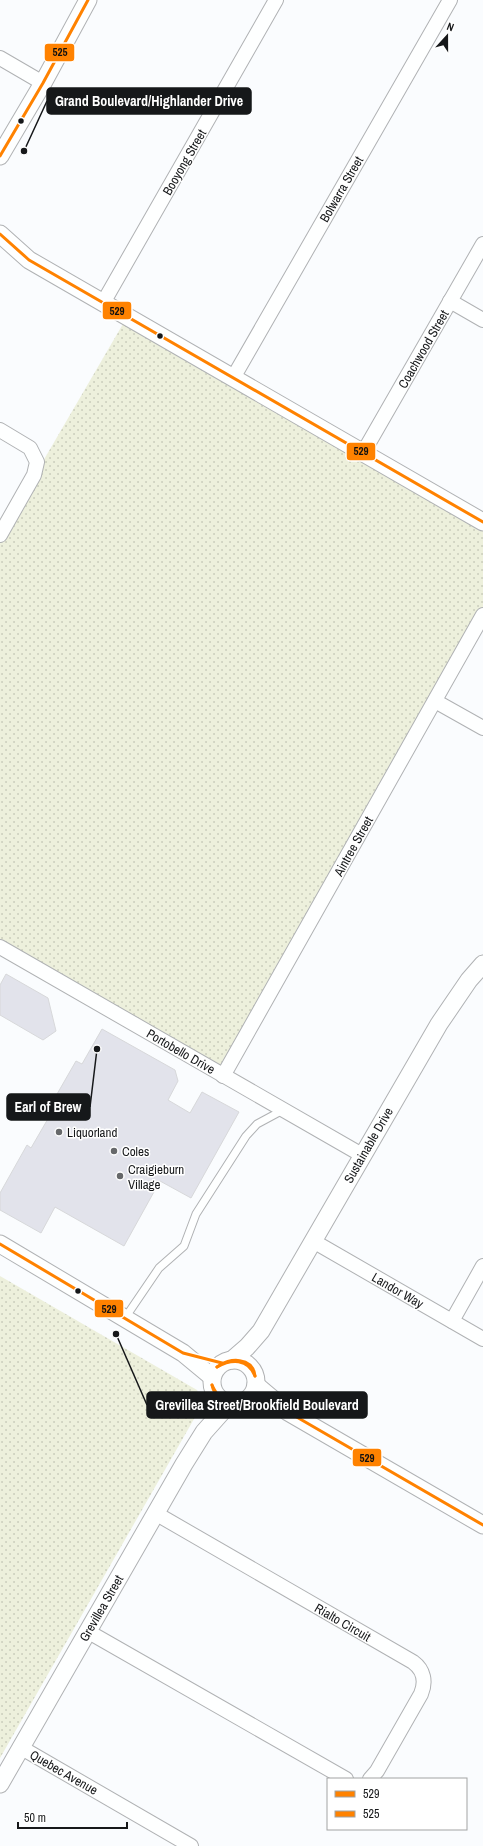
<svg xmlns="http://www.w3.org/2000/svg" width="483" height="1846" viewBox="0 0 483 1846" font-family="'Archivo Narrow',sans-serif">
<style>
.park{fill:url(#park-dots)}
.building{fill:#e2e3eb;stroke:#d7d8da}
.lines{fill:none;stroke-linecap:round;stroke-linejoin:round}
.service-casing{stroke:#b0b2b4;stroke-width:9}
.minor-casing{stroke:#b0b2b4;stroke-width:16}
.tertiary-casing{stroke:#b0b2b4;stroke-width:19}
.service{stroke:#feffff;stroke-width:7}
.minor{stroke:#feffff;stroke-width:14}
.tertiary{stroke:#feffff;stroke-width:17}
.bus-1-casing{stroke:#fff;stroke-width:6}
.bus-2-casing{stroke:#fff;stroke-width:6}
.bus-1{stroke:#ff8200;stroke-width:3}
.bus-2{stroke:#ff8200;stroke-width:3}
.bus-dot{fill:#16181a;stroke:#fff;stroke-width:1.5}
.poi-dot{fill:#66686a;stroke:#fff;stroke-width:1.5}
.labels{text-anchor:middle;stroke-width:3;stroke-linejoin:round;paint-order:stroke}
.street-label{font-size:13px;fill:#16181a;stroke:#fff}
.poi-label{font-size:13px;fill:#16181a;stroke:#fff;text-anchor:start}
.leader{fill:none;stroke:#16181a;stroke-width:1.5}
.callout-dot{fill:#16181a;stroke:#fff;stroke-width:1.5}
.callout{fill:#16181a;stroke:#16181a;stroke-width:1.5}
.callout-label{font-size:14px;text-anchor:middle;font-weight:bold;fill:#fff}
.line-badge{stroke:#fff;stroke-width:1.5}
.pale-badge-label{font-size:11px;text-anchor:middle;font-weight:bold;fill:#111}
</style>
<defs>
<pattern id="park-dots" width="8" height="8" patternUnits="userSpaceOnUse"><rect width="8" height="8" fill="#edf0dc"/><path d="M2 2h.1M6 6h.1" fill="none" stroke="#cacdbc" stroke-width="1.8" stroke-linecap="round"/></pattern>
</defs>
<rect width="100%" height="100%" fill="#fafcfe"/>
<g class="park">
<polygon points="127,317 483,522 483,615 223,1076 0,947 0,535"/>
<polygon points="0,1276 197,1390 202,1405 0,1758"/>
</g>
<g class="building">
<polygon points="6,974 48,998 56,1031 43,1040 0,1015 0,985"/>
<polygon points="102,1029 175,1070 178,1081 168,1100 190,1113 202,1092 239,1112 191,1198 160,1181 124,1246 55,1207 41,1233 0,1210 0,1193 27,1145 31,1148 49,1117 45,1115 76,1061 82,1064"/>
</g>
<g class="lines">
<defs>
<polyline id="service" points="125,1318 159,1268 184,1246 196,1214 246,1136 257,1124 283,1110"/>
<g id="minor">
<polyline points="0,58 43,83"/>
<polyline points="450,301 483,320"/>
<polyline points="103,303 276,0"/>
<polyline points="233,378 450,0"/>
<polyline points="0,430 30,448 37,462 34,475 0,535"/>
<polyline points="363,453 483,244"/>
<polyline points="435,701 483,728"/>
<polyline points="0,947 362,1155"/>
<polyline points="223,1076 483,615"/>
<polyline points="313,1241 483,1339"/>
<polyline points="452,1321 483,1266"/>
<path d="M 155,1513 L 413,1662 C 424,1670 426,1682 421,1694 L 377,1771 L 370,1779"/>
<polyline points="87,1631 346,1779"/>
<polyline points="20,1747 191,1846"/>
</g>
<g id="tertiary">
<polyline points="0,156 43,83 88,0"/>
<polyline points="0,234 29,260 483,522"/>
<polyline points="0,1244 183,1353 212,1377"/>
<circle cx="234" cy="1382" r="22"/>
<polyline points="232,1360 247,1347 261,1331 439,1024 469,980 483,964"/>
<polyline points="256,1385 288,1412 483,1525"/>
<polyline points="0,1784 184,1464 204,1432 229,1404"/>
</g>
</defs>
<use href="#service" class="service-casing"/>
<use href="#minor" class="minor-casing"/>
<use href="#tertiary" class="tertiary-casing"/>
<use href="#service" class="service"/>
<use href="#minor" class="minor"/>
<use href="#tertiary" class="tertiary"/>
<defs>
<g id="bus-1">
<polyline points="0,234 29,260 483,522"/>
<polyline points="0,1244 183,1353 222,1363"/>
<path d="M 217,1367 C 229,1357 253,1357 255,1376"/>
<path d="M 217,1367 C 231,1359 248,1358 255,1376"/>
<path d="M 212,1385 C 217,1396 223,1402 235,1404"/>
<path d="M 212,1385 C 214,1396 224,1404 235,1404"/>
<polyline points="247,1400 288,1412 483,1525"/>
</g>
<polyline id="bus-2" points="0,156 43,83 88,0"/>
</defs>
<use href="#bus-1" class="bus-1-casing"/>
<use href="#bus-2" class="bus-2-casing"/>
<use href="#bus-1" class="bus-1"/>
<use href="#bus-2" class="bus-2"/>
</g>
<g class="bus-dot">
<circle cx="21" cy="121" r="3.5"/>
<circle cx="160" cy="336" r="3.5"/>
<circle cx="78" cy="1291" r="3.5"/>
</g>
<g class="poi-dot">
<circle cx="59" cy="1132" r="4"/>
<circle cx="114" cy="1151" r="4"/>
<circle cx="120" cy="1176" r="4"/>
</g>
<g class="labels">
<g class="street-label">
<text transform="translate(184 162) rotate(-60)" y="5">Booyong Street</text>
<text transform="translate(341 189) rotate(-60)" y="5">Bolwarra Street</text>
<text transform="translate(423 349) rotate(-60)" y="5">Coachwood Street</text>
<text transform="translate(353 846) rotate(-61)" y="5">Aintree Street</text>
<text transform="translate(181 1051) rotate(30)" y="5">Portobello Drive</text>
<text transform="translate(368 1145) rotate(-60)" y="5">Sustainable Drive</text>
<text transform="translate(398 1290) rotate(30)" y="5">Landor Way</text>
<text transform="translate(101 1608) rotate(-60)" y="5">Grevillea Street</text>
<text transform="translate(343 1622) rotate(30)" y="5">Rialto Circuit</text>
<text transform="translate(64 1772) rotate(30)" y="5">Quebec Avenue</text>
</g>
<g class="poi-label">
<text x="67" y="1137">Liquorland</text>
<text x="122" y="1156">Coles</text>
<text x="128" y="1174">Craigieburn<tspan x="128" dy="15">Village</tspan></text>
</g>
</g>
<path class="leader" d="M24 151L47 101M97 1049L90 1107M116 1334L147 1405"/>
<g class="callout-dot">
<circle cx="24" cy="151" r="4"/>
<circle cx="97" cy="1049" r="4"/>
<circle cx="116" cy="1334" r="4"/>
</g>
<g class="callout">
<rect x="47" y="88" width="204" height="26" rx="4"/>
<rect x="7" y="1094" width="83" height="26" rx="4"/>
<rect x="147" y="1392" width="220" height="26" rx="4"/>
</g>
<g class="callout-label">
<text x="149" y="106">Grand Boulevard/Highlander Drive</text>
<text x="48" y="1112">Earl of Brew</text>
<text x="257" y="1410">Grevillea Street/Brookfield Boulevard</text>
</g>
<g class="line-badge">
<rect x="44" y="43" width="31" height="19" rx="4" fill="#ff8200"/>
<rect x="102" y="301" width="30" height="19" rx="4" fill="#ff8200"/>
<rect x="346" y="442" width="30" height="19" rx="4" fill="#ff8200"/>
<rect x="94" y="1299" width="30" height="19" rx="4" fill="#ff8200"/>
<rect x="352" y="1448" width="30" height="19" rx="4" fill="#ff8200"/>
</g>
<g class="pale-badge-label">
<text x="60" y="56">525</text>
<text x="117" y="315">529</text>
<text x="361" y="455">529</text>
<text x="109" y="1313">529</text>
<text x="367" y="1462">529</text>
</g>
<rect x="327" y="1778" width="140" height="52" fill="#ffffff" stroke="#a2a3a3"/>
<rect x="335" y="1791" width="20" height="6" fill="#ff8200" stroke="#a2a3a3"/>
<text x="363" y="1798" font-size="12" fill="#16181a">529</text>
<rect x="335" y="1811" width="20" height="6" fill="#ff8200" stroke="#a2a3a3"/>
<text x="363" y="1818" font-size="12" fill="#16181a">525</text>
<g transform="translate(447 36) rotate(21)" stroke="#ffffff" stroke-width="3" paint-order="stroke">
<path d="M0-3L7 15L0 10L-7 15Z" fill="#16181a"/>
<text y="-6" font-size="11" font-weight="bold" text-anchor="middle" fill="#16181a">N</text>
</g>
<path d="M18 1822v6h109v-6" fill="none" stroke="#16181a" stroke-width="2"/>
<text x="24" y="1822" font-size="12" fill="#16181a" stroke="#ffffff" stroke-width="3" paint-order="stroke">50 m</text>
</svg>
